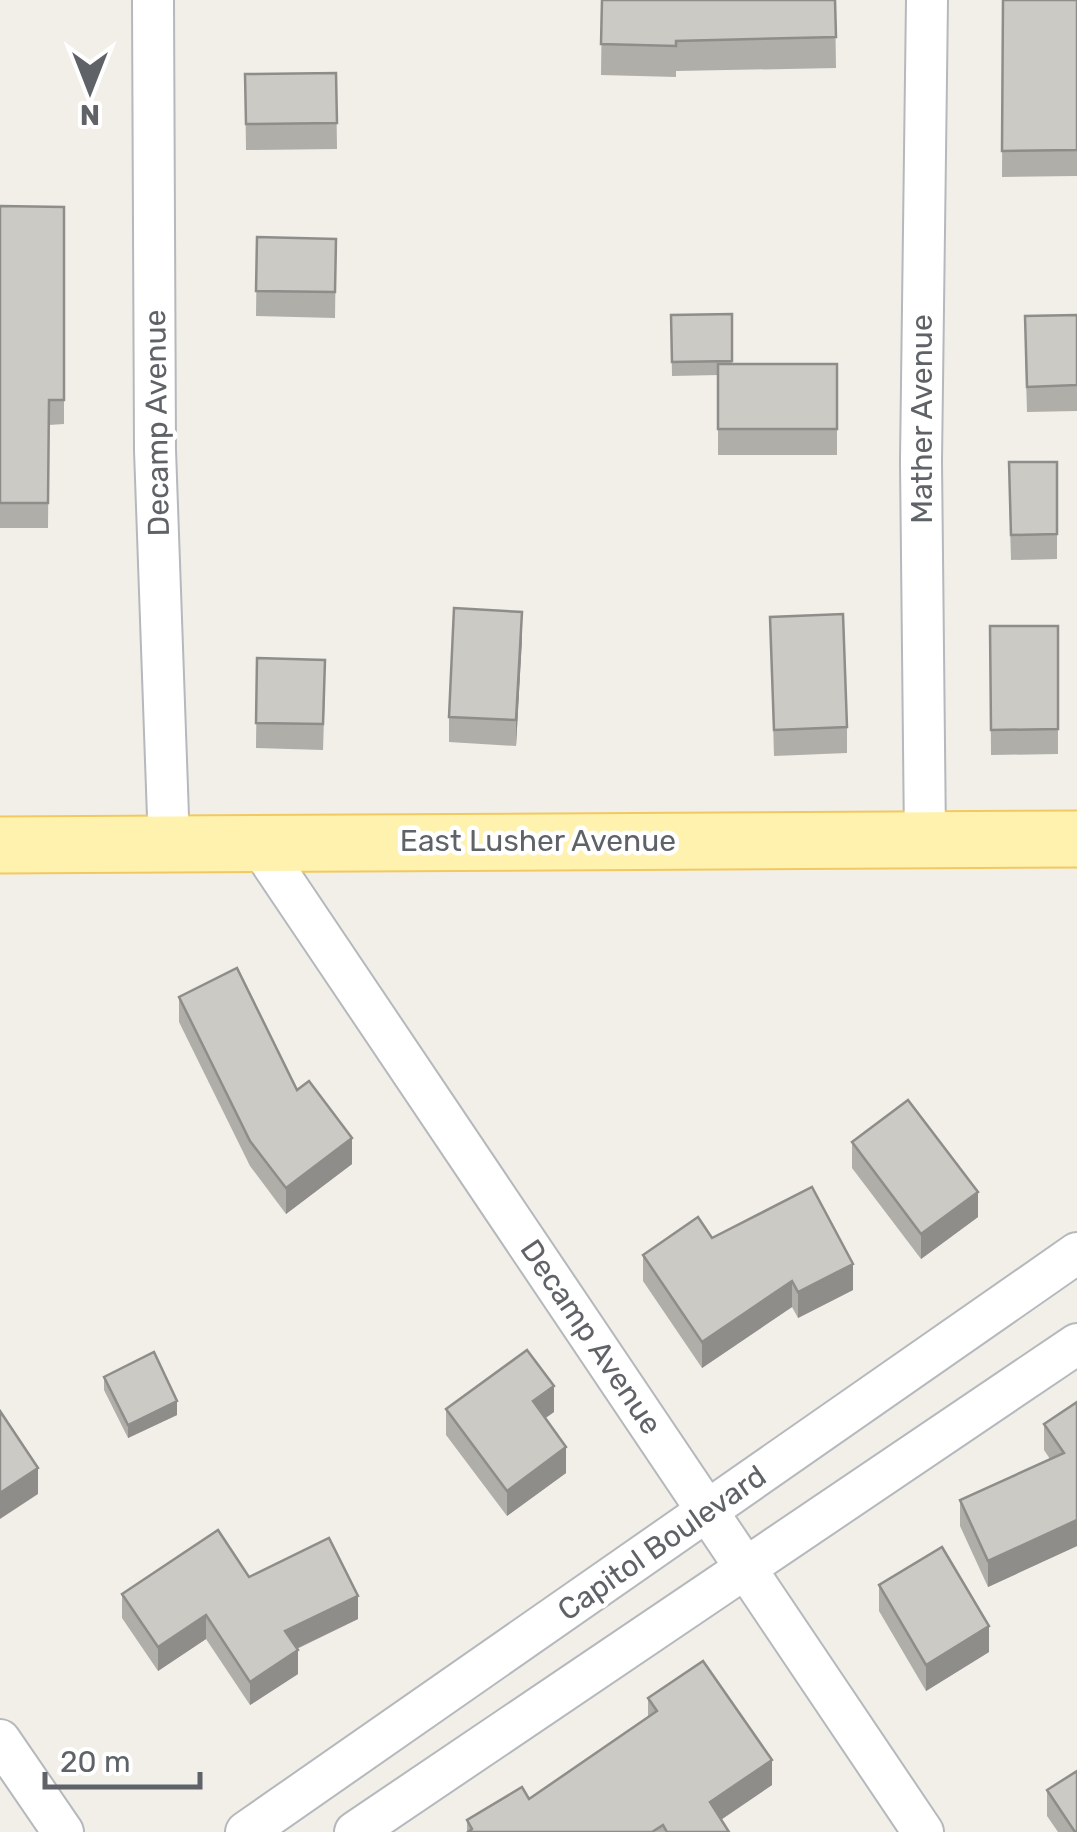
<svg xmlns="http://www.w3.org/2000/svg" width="1077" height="1832" viewBox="0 0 1077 1832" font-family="Rubik,sans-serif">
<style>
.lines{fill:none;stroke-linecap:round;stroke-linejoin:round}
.street-casing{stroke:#b5b8bc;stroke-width:44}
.primary-casing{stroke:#f2c960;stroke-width:59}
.street{stroke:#fff;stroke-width:40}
.primary{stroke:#fff2af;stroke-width:55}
.wall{fill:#afaea9}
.shaded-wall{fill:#8f8d8a}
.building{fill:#cccac5;stroke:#8f8d8a;stroke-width:2.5}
.labels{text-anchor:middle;stroke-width:9;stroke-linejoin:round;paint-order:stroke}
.street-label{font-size:30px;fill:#5f6368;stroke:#fff}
</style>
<rect width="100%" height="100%" fill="#f1efe8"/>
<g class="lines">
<defs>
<g id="street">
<polyline points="153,0 155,450 169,845"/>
<polyline points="925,839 921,461 927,0"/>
<polyline points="258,843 923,1832"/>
<polyline points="0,1740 63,1832"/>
<polyline points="246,1832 1077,1253"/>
<polyline points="355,1832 1077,1344"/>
</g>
<polyline id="primary" points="0,845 1077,839"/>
</defs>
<use href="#street" class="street-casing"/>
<use href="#primary" class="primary-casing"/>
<use href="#street" class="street"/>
<use href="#primary" class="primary"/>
</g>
<g class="wall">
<polygon points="602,0 835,0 836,68 676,71 676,77 601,75"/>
<polygon points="1003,0 1077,0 1077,176 1002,177"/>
<polygon points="336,73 337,149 246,150 245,74"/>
<polygon points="0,206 64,207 64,424 49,425 48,528 0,528"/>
<polygon points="257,237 336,239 335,318 256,316"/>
<polygon points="732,314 732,364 837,364 837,455 718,455 718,375 672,376 671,315"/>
<polygon points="1077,315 1077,411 1027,412 1025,342"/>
<polygon points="1057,462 1057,559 1011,560 1009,488"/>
<polygon points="770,617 847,727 847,753 774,756"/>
<polygon points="990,626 1058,626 1058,754 991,755"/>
<polygon points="522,638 516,746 449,742 449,717"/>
<polygon points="257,658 325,686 323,750 256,748"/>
<polygon points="179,997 297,1090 352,1164 286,1214 250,1166 179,1022"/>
<polygon points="852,1142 978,1217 921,1259 852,1168"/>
<polygon points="712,1238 853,1290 798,1318 792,1307 702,1368 643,1281 643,1255"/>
<polygon points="104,1377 177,1415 128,1438 104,1390"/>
<polygon points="1077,1402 1077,1546 988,1587 960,1526 960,1500 1050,1459 1044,1450 1044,1424"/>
<polygon points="446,1409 554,1412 545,1418 566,1473 507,1516 446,1435"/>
<polygon points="249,1577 358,1619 297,1649 298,1674 250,1705 206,1639 158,1671 122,1618 122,1594"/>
<polygon points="879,1585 989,1652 926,1691 879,1611"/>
<polygon points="648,1698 772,1785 721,1820 729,1832 467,1832 467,1820 529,1799 648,1717"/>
<polygon points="1047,1790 1077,1832 1058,1832 1047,1816"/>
</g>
<g class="shaded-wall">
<polygon points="522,612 522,638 516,746 516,720"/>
<polygon points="352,1138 352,1164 286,1214 286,1188"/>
<polygon points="978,1192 978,1217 921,1259 921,1234"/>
<polygon points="853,1264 853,1290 798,1318 798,1292"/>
<polygon points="792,1281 792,1307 702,1368 702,1342"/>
<polygon points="554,1386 554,1412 533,1427 533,1401"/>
<polygon points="177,1401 177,1415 128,1438 128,1425"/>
<polygon points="566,1447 566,1473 507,1516 507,1491"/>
<polygon points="38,1468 38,1494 0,1519 0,1493"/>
<polygon points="1077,1520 1077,1546 988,1587 988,1561"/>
<polygon points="358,1596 358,1619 285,1654 285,1631"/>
<polygon points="206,1615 206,1639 158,1671 158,1647"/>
<polygon points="989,1626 989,1652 926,1691 926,1665"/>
<polygon points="298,1650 298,1674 250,1705 250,1682"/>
<polygon points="772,1760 772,1785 710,1827 710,1802"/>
</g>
<g class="building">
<polygon points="602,0 835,0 836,37 676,41 676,46 601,44"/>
<polygon points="1003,0 1077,0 1077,150 1002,151"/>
<polygon points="336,73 337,123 246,124 245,74"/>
<polygon points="0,206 64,207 64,400 49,400 48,503 0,503"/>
<polygon points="257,237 336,239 335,292 256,291"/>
<polygon points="732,314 732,361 672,362 671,315"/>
<polygon points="1077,315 1077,385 1027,387 1025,316"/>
<rect x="718" y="364" width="119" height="65"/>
<polygon points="1009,462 1057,462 1057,534 1011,535"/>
<polygon points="454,608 522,612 516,720 449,717"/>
<polygon points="843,614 847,727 774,730 770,617"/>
<polygon points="990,626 1058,626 1058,729 991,730"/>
<polygon points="257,658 325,660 323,724 256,723"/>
<polygon points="237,968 297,1090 309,1081 352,1138 286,1188 250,1141 179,997"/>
<polygon points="908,1100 978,1192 921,1234 852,1142"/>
<polygon points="812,1187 853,1264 798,1292 792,1281 702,1342 643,1255 698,1217 712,1238"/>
<polygon points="527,1350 554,1386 533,1401 566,1447 507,1491 446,1409"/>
<polygon points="154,1352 177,1401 128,1425 104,1377"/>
<polygon points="1077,1402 1077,1520 988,1561 960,1500 1064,1453 1044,1424"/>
<polygon points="0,1411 38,1468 0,1493"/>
<polygon points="218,1530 249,1577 329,1538 358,1596 285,1631 298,1650 250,1682 206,1615 158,1647 122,1594"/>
<polygon points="942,1547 989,1626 926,1665 879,1585"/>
<polygon points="703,1661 772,1760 710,1802 729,1832 667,1832 663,1825 652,1832 468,1832 472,1829 467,1820 522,1787 529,1799 657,1711 648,1698"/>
<polygon points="1077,1771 1077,1832 1075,1832 1047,1790"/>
</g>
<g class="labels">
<g class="street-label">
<text transform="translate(922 419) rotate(-90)" y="10">Mather Avenue</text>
<text transform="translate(157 423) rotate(-91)" y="10">Decamp Avenue</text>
<text x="538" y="851">East Lusher Avenue</text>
<text transform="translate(591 1337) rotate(56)" y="10">Decamp Avenue</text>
<text transform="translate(662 1543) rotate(-35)" y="10">Capitol Boulevard</text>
</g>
</g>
<g transform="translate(90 90) rotate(180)" stroke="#ffffff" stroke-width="8" paint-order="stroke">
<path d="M0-8L18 38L0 25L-18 38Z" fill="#5f6368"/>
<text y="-15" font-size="28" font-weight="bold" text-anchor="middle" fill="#5f6368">N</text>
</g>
<path d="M45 1772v15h155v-15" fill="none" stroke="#5f6368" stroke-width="5"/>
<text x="60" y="1772" font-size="30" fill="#5f6368" stroke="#ffffff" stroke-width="8" paint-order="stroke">20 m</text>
</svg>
